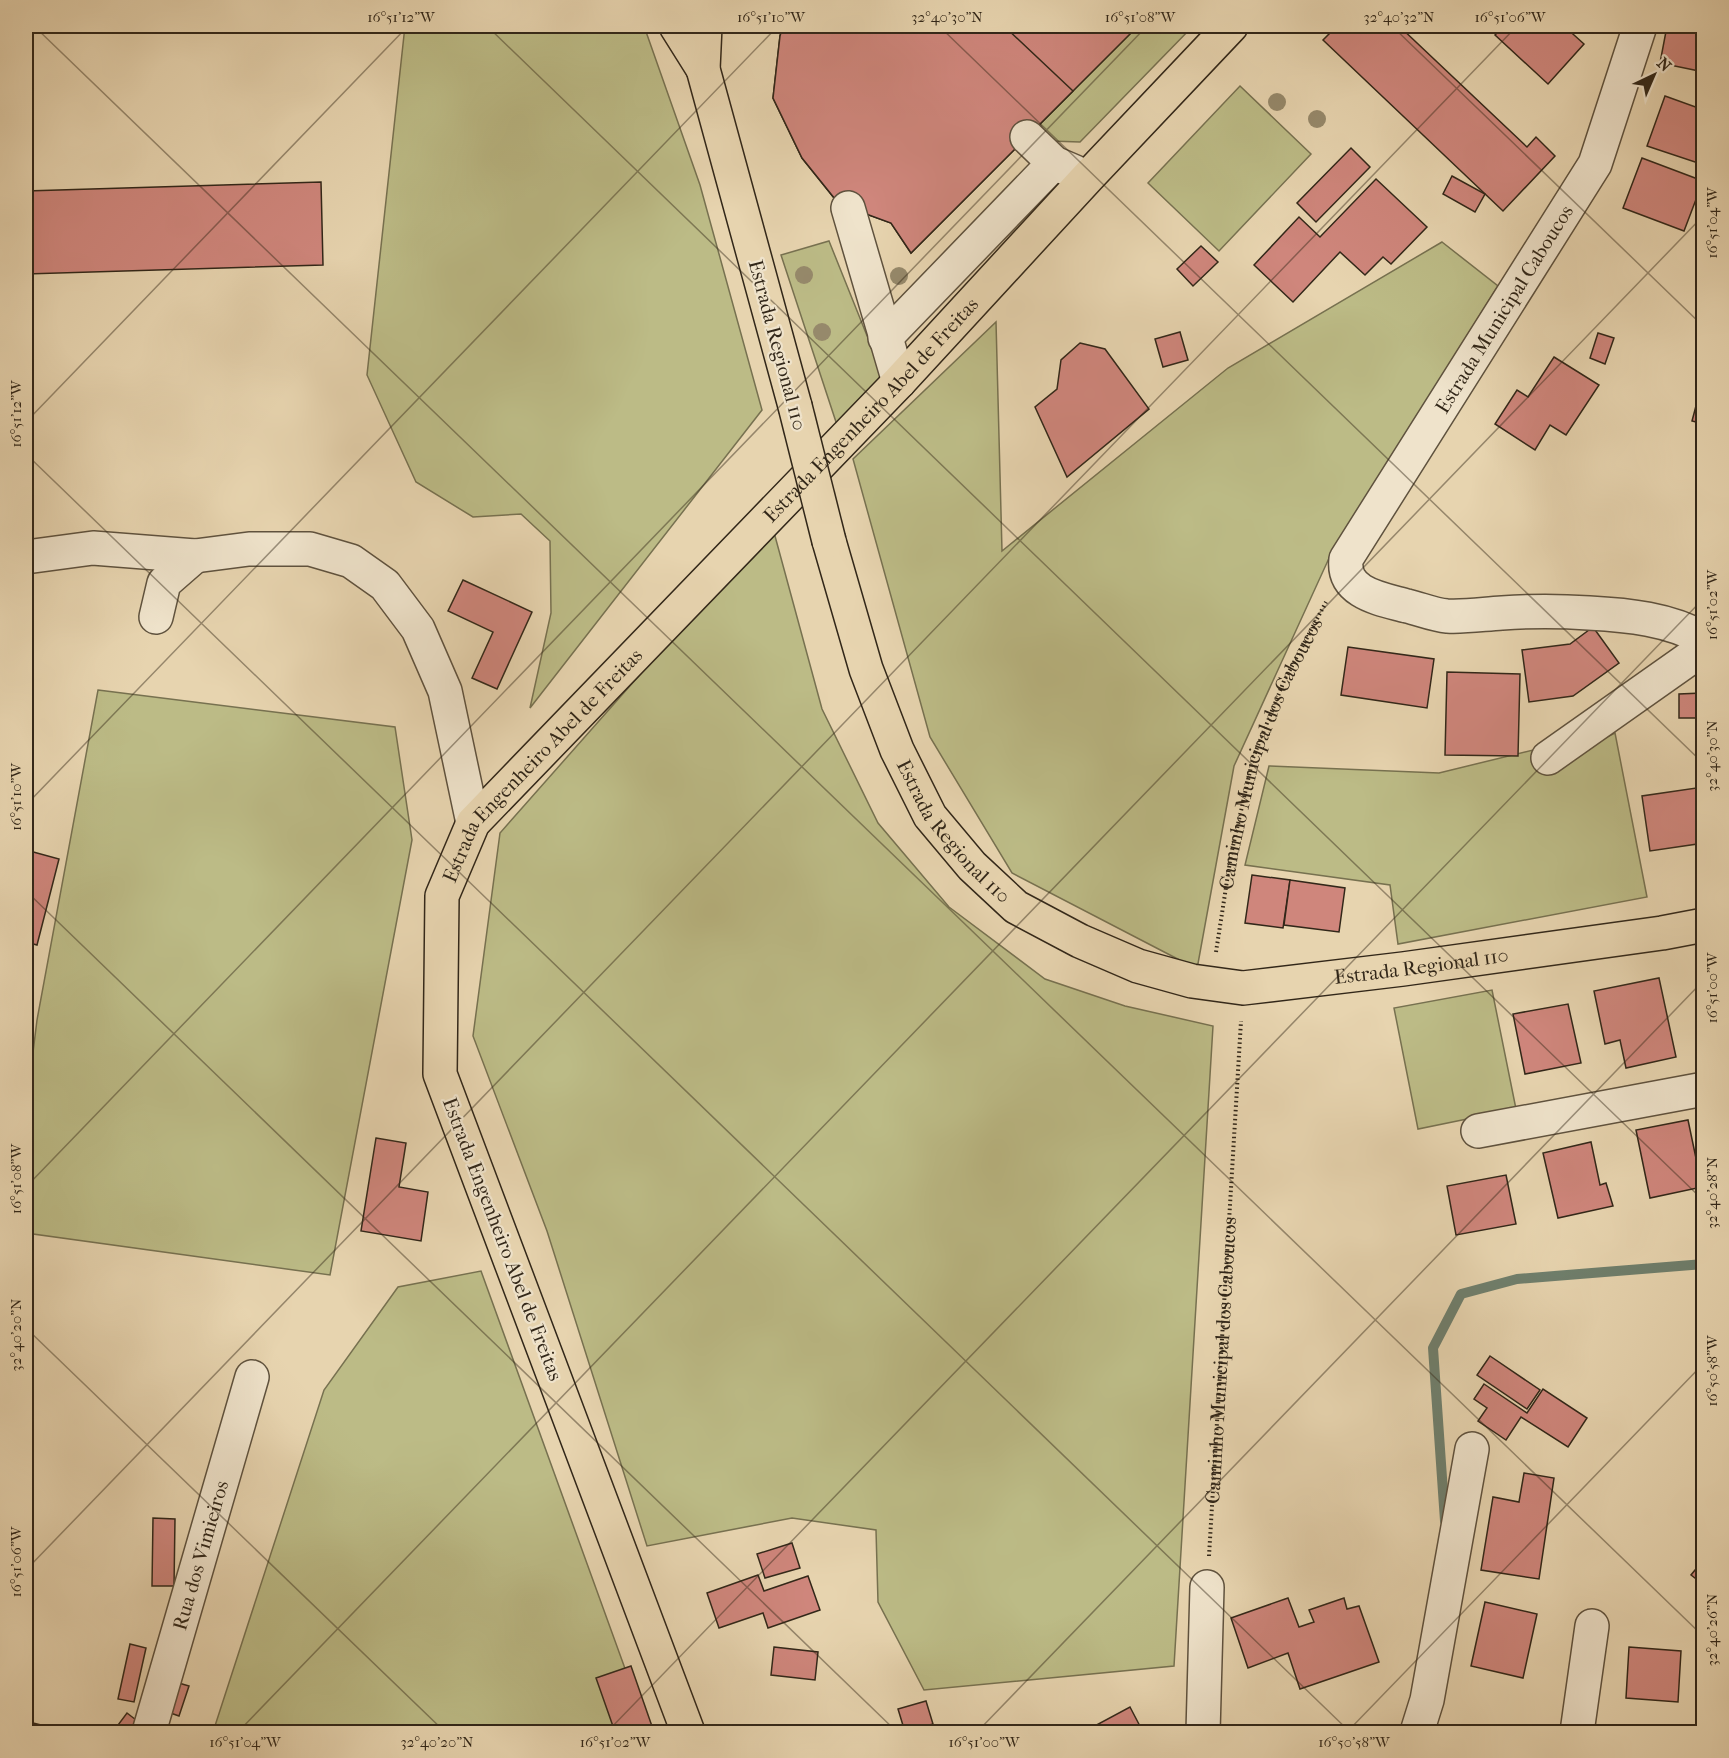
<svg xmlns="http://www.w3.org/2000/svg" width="1729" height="1758" viewBox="0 0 1729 1758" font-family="'IM FELL French Canon',serif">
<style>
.green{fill:#bcbb86;stroke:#777150;stroke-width:1.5}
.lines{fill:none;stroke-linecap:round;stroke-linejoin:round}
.stream{stroke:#6f7f6d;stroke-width:10}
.building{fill:#cf867c;stroke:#322719;stroke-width:1.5}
.minor-casing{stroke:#5f523e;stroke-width:36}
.major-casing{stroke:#322719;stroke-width:36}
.path{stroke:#322719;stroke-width:4;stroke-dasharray:1.5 3;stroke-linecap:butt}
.minor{stroke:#efe3cb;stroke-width:33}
.major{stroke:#e7d4af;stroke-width:33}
.major-bridge-casing{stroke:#322719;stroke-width:36;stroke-linecap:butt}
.major-bridge{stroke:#e7d4af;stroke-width:33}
.tree{fill:#96896b}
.ticks{fill:none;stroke:#322719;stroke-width:1.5;stroke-opacity:0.45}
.labels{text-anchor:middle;stroke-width:4.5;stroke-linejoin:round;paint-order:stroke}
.street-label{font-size:20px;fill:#322719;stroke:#efe3cb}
.neatline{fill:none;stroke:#322719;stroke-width:2}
.ticks-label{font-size:15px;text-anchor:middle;fill:#322719}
</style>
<rect width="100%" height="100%" fill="#e7d4af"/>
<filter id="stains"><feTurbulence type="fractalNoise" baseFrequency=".00333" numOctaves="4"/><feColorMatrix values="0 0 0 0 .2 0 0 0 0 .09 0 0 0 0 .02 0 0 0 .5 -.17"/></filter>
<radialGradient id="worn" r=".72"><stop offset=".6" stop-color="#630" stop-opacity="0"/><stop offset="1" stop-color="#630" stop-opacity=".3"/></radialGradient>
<g class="green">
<polygon points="405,26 644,26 700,185 762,410 530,708 551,613 550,541 521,514 473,517 416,482 367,375"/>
<polygon points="1138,26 1193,26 1080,142 1050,141 1040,124"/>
<polygon points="1240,86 1311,154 1219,251 1148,183"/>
<polygon points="829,241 884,378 837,425 781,255"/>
<polygon points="1442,242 1498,286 1330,556 1234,766 1197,969 1012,873 930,737 853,459 996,322 1002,551 1228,368"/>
<polygon points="772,525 822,709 878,823 949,907 1045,979 1125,1006 1213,1026 1174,1666 924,1690 878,1602 876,1530 792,1518 647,1546 547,1231 473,1036 500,833"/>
<polygon points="98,690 395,727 412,840 330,1275 26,1233 26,1109 37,1020"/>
<polygon points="1615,733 1647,897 1398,944 1390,885 1245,865 1269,766 1439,773 1533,750 1544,768"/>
<polygon points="1492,990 1516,1109 1418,1129 1394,1008"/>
<polygon points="481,1271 648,1732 213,1732 324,1390 398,1287"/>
</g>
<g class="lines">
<polyline class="stream" points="1445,1521 1433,1348 1461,1294 1517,1279 1704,1264"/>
</g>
<g class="building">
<polygon points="783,26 1138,26 911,253 891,223 839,204 802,158 773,98 780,36"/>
<polygon points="783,26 1004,26 1073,91 911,253 891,223 839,204 802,158 773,98 780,36"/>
<polygon points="1337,26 1399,26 1527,147 1536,137 1555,156 1503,211 1323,40"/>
<polygon points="1504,26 1564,26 1584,44 1548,84 1495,35"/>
<polygon points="1667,26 1704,26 1704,72 1660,63"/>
<polygon points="1665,96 1704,110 1704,165 1647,146"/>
<polygon points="1351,148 1370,167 1316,222 1297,203"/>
<polygon points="1642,158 1703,181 1684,231 1623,208"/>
<polygon points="1452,176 1485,194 1475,212 1443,194"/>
<polygon points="1376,179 1427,227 1391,264 1383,257 1365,275 1340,252 1293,302 1254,265 1299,217 1320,237"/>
<polygon points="321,182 323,265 26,274 26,191"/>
<polygon points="1201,246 1218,262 1193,286 1177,269"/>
<polygon points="1180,332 1188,360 1163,367 1155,339"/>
<polygon points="1598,333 1614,338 1605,364 1590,358"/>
<polygon points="1080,343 1105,349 1149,409 1067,477 1035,407 1057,389 1061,360"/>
<polygon points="1554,357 1599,385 1566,435 1550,425 1535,450 1495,424 1517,390 1528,397"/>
<polygon points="1701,387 1704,388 1704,424 1692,421"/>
<polygon points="463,580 532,612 497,689 472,678 493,632 448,611"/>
<polygon points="1593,627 1619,663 1573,696 1529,702 1522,650 1570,644"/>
<polygon points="1348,647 1434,659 1427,708 1341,695"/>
<polygon points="1447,672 1520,674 1518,756 1445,755"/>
<polygon points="1701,678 1704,678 1704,718 1679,718 1679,694 1702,693"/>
<polygon points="1703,787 1704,843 1650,851 1642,796"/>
<polygon points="26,850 59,859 37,945 26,942"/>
<polygon points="1252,875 1290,880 1283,928 1245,923"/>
<polygon points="1290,880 1345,888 1339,932 1284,925"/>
<polygon points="1659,978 1676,1057 1626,1068 1620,1040 1605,1044 1594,991"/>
<polygon points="1568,1004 1581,1063 1525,1074 1513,1014"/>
<polygon points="1688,1120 1702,1187 1650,1198 1636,1130"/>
<polygon points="376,1138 406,1143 399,1187 428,1192 421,1241 361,1231"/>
<polygon points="1591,1142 1600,1185 1606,1183 1613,1206 1558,1218 1543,1153"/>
<polygon points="1506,1175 1516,1224 1456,1235 1447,1186"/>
<polygon points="1490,1356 1540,1390 1527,1409 1477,1375"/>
<polygon points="1484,1384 1527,1413 1543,1389 1587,1418 1568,1447 1521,1417 1506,1440 1478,1421 1487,1408 1474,1399"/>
<polygon points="1524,1473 1554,1478 1539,1579 1481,1570 1493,1497 1519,1502"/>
<polygon points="153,1518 175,1519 174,1586 152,1586"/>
<polygon points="792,1543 800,1568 765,1578 757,1554"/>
<polygon points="1704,1559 1704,1585 1691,1575"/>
<polygon points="758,1575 764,1591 808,1576 820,1610 768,1628 763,1613 719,1628 707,1593"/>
<polygon points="1288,1598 1299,1627 1314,1622 1309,1610 1344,1598 1347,1609 1359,1606 1379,1662 1300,1689 1288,1653 1248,1668 1231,1618"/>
<polygon points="1485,1602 1537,1614 1523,1678 1471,1666"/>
<polygon points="130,1644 146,1648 134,1702 118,1699"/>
<polygon points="774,1647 818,1652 815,1680 771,1675"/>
<polygon points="1629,1647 1681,1651 1678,1702 1626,1698"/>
<polygon points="631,1666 654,1732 615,1732 596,1678"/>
<polygon points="172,1681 189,1686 179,1716 162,1710"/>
<polygon points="926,1701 933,1724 905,1732 898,1709"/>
<polygon points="1130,1707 1143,1732 1091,1732 1089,1729"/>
<polygon points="127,1713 149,1730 147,1732 119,1732 115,1729"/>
<polygon points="29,1722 65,1731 67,1732 26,1732"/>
<polygon points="1164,1725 1167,1732 1150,1732"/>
</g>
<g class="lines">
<defs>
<g id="minor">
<path d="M 1640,26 L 1595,164 L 1346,559 C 1342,594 1382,599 1407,606 C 1420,609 1434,615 1447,616 C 1466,617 1484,614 1502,613 C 1530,611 1560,611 1589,613 C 1627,615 1670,619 1704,639"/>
<polyline points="1027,137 1054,163 1075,172"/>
<polyline points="848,208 899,382"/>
<polyline points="885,338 1054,163"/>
<polyline points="26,557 93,548 195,556 249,549 310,549 351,561 385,585 418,629 445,691 473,823"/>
<polyline points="156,617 164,583 195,556"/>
<polyline points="1548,758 1704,648"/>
<polyline points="1478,1131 1704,1089"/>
<path id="s3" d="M 149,1732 L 252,1377"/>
<polyline points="1203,1732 1207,1587"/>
<polyline points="1417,1732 1427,1700 1472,1449"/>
<polyline points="1577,1732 1592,1626"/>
</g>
<g id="major">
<polyline points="676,26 703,69"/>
<polyline points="705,26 703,69 795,406"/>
<path id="s4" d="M 829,541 L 866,669 L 897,750 L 930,816 L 972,866 L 1016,907 L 1080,941 L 1138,966 L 1192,981 L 1243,988 L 1403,969 L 1662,933 L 1704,925"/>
<path id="s5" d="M 688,1732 L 440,1074 L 442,896 L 473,823 L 899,382 L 1088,177 L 1231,26"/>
</g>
</defs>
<use href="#minor" class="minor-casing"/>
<use href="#major" class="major-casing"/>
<g class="path">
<path id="s1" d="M 1216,952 L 1231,855 L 1253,758 L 1284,681 L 1326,602"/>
<path id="s2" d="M 1209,1556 L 1241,1021"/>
</g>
<use href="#minor" class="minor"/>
<use href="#major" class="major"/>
<defs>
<polyline id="major-bridge" points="795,406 829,541"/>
</defs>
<use href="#major-bridge" class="major-bridge-casing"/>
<use href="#major-bridge" class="major-bridge"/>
</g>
<g class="tree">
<circle cx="1277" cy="102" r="9"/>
<circle cx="1317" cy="119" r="9"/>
<circle cx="804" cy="275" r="9"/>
<circle cx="899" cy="276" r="9"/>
<circle cx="822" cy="332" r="9"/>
</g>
<path class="ticks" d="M 34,26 L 1704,1637M 487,26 L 1704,1201M 939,26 L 1704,764M 1392,26 L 1704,327M 26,39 L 39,26M 26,422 L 408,26M 26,454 L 1350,1732M 26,805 L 778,26M 26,891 L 897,1732M 26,1187 L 1147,26M 26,1328 L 445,1732M 26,1570 L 1517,26M 238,1732 L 1704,215M 607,1732 L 1704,598M 977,1732 L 1704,980M 1347,1732 L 1704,1363"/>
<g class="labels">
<g class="street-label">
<text transform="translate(1504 309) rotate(-58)" y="7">Estrada Municipal Caboucos</text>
<text transform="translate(778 345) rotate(75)" y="7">Estrada Regional 110</text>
<text dy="7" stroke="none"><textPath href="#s5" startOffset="1534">Estrada Engenheiro Abel de Freitas</textPath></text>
<text dy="7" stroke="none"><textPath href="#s1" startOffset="207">Caminho Municipal dos Caboucos</textPath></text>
<text dy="7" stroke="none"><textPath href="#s5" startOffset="1048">Estrada Engenheiro Abel de Freitas</textPath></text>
<text dy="7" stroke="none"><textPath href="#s4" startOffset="320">Estrada Regional 110</textPath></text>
<text dy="7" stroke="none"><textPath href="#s4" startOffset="842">Estrada Regional 110</textPath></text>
<text transform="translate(503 1239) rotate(69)" y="7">Estrada Engenheiro Abel de Freitas</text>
<text dy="7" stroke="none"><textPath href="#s2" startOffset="196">Caminho Municipal dos Caboucos</textPath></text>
<text dy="7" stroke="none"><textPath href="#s3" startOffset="184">Rua dos Vimieiros</textPath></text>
</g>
</g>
<rect width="1729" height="1758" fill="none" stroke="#e7d4af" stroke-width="66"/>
<g transform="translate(1654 75) rotate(44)" stroke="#efe3cb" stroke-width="4.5" paint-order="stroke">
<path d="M0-4.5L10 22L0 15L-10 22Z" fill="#322719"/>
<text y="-9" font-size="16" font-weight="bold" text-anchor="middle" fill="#322719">N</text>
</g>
<rect x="33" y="33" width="1663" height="1692" class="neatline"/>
<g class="ticks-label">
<text x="401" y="22">16°51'12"W</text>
<text x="771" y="22">16°51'10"W</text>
<text x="947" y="22">32°40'30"N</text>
<text x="1140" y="22">16°51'08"W</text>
<text x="1399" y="22">32°40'32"N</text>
<text x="1510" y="22">16°51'06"W</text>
<text transform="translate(1712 223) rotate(-90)" y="5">16°51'04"W</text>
<text transform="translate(16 414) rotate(-90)" y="5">16°51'12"W</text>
<text transform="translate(1712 605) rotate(-90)" y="5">16°51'02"W</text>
<text transform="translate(1712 756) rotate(-90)" y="5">32°40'30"N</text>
<text transform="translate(16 797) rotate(-90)" y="5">16°51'10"W</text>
<text transform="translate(1712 988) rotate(-90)" y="5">16°51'00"W</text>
<text transform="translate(16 1179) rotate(-90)" y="5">16°51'08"W</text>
<text transform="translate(1712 1193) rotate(-90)" y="5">32°40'28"N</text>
<text transform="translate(16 1335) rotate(-90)" y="5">32°40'20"N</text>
<text transform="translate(1712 1371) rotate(-90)" y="5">16°50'58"W</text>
<text transform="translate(16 1562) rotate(-90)" y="5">16°51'06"W</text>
<text transform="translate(1712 1630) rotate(-90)" y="5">32°40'26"N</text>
<text x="245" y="1747">16°51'04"W</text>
<text x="437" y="1747">32°40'20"N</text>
<text x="615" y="1747">16°51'02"W</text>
<text x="984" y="1747">16°51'00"W</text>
<text x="1354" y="1747">16°50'58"W</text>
</g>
<rect width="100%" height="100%" filter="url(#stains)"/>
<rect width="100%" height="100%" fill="url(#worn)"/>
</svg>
